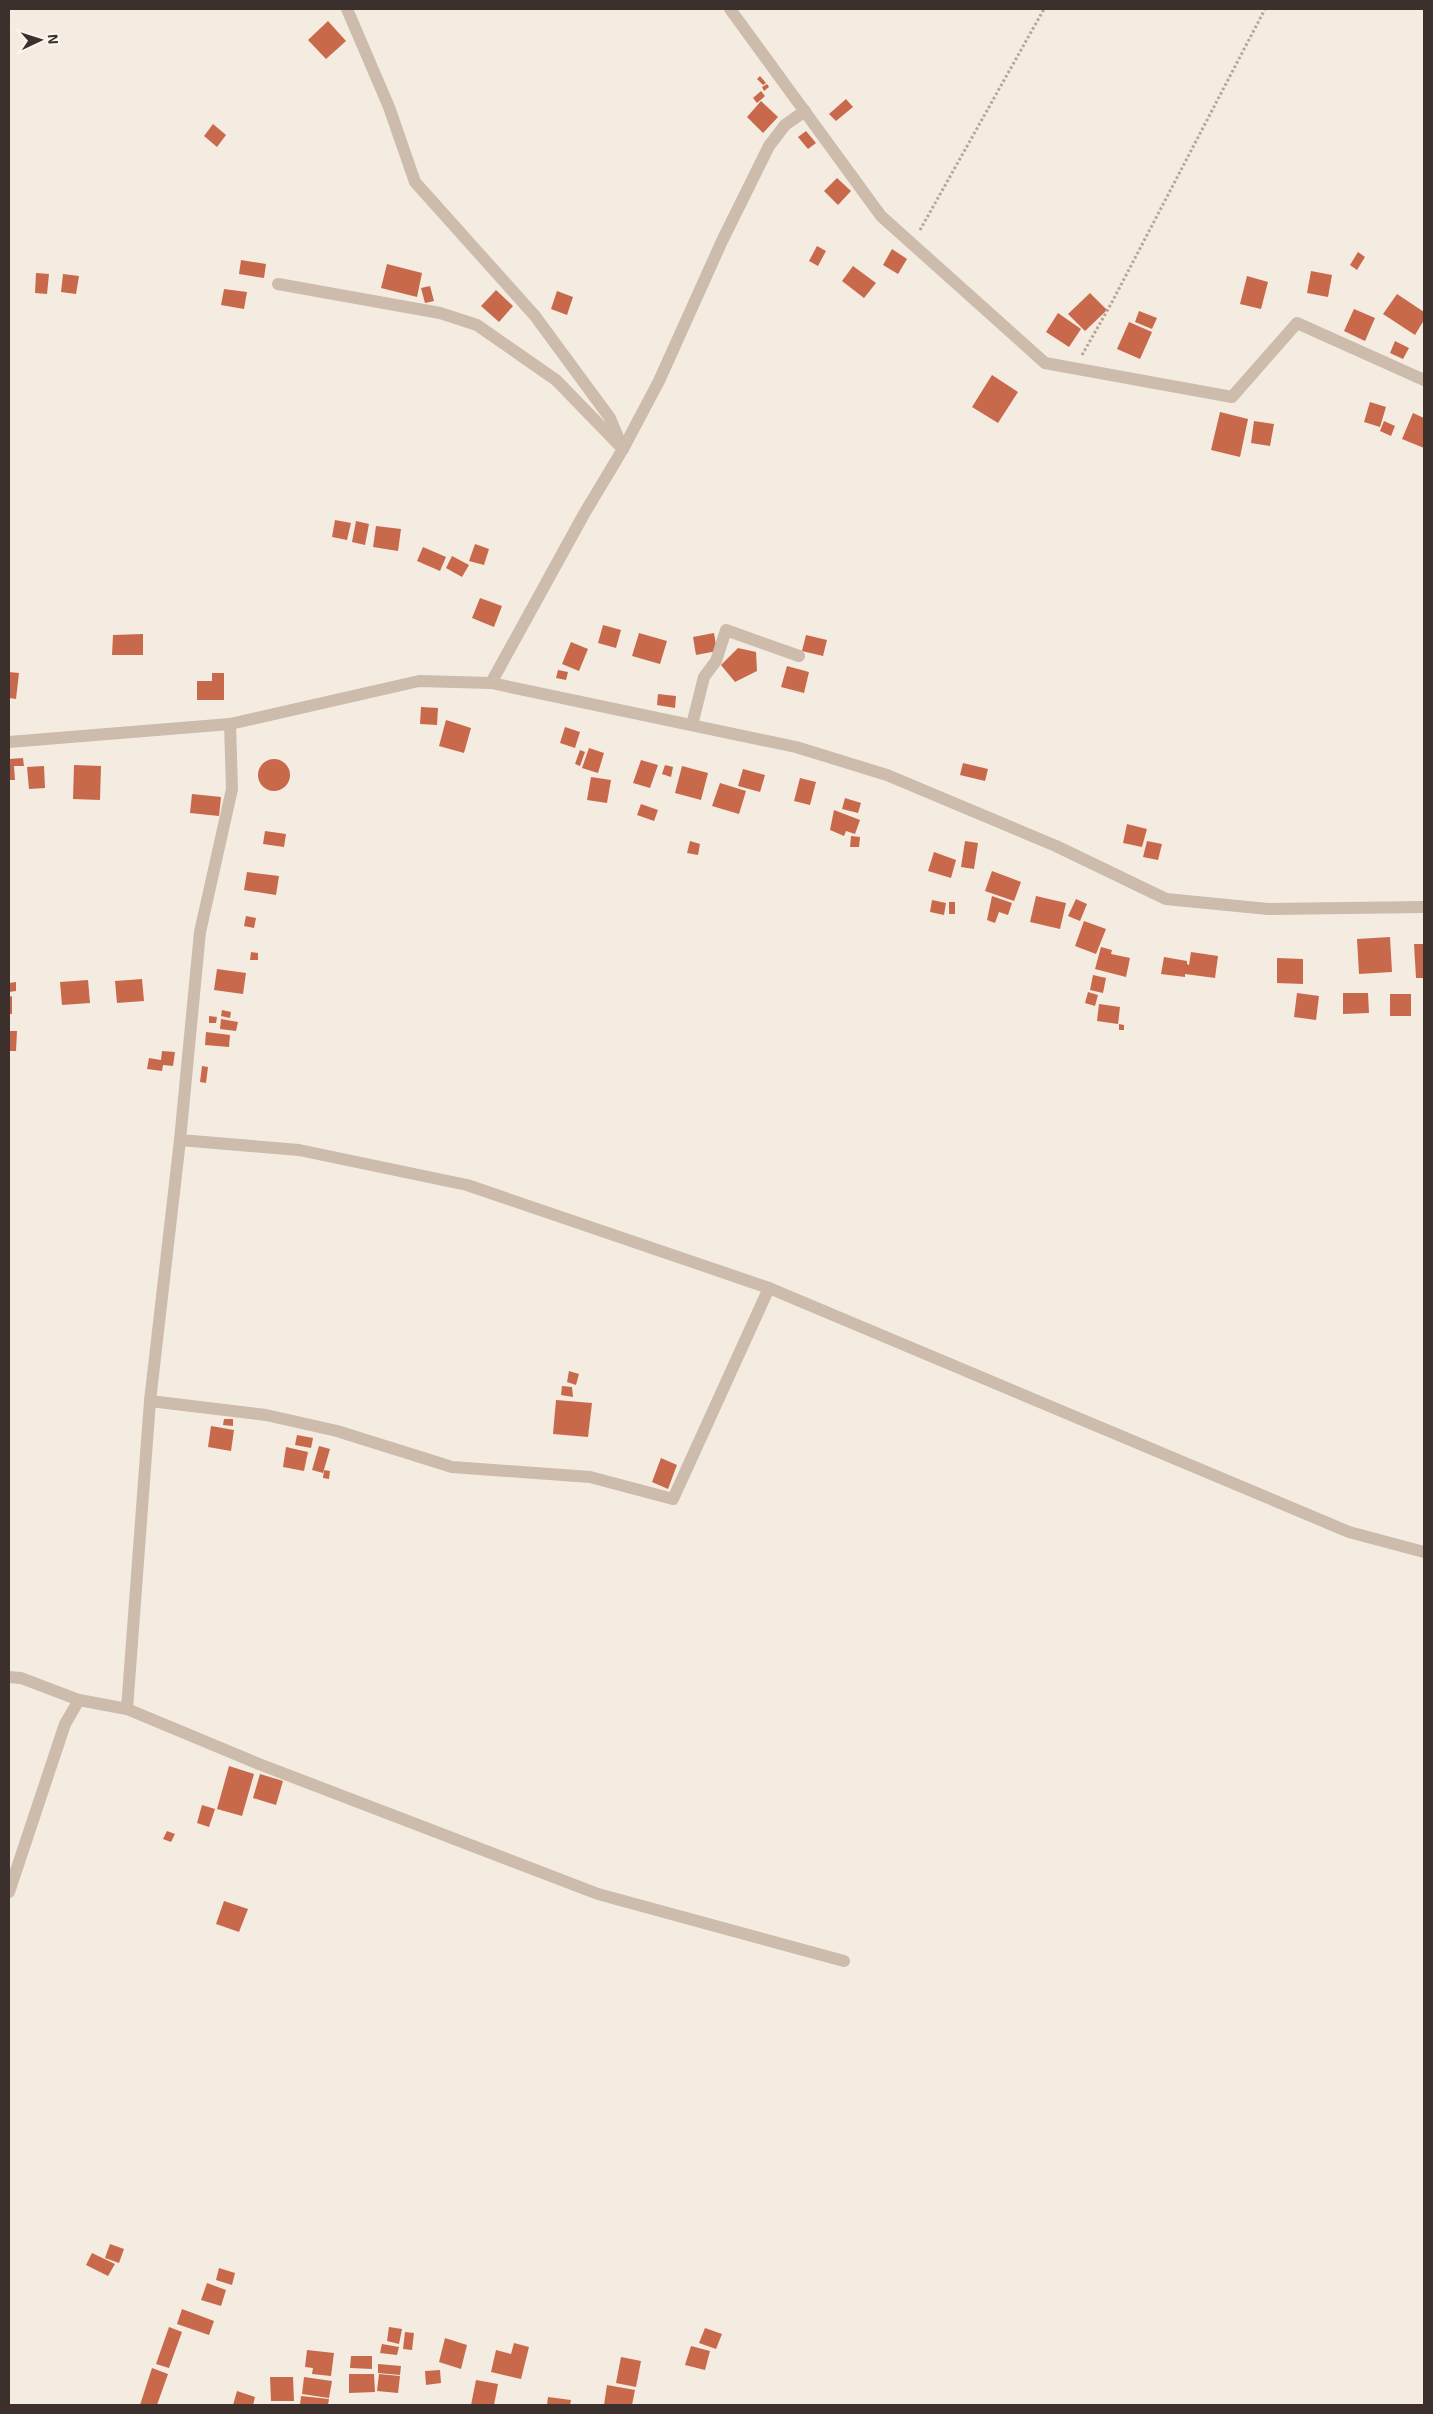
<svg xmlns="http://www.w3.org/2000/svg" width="1433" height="2414" viewBox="0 0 1433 2414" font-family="'Exo 2',sans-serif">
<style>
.building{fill:#c8694b}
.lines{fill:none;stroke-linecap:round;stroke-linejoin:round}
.path{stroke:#b9a596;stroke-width:3;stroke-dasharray:2.5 2.5;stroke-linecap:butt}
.minor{stroke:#cdbbac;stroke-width:12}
</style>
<rect width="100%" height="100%" fill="#f4ebe1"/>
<g class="building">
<polygon points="328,21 346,41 326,59 308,40"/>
<polygon points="760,76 766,83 763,85 757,79"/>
<polygon points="767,84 769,87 764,91 762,87"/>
<polygon points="761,91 765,96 757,103 753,98"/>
<polygon points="846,99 853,107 836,121 829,114"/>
<polygon points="761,101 778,117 763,133 747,117"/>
<polygon points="213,124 226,135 217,147 204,136"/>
<polygon points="806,131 816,143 808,149 798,137"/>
<polygon points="837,178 851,191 838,205 824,191"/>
<polygon points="817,246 826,251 818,266 809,261"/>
<polygon points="892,249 907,259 898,274 883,265"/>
<polygon points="1358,252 1365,257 1357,270 1350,265"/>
<polygon points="241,260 266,264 264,278 239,274"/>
<polygon points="387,264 422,273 417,297 381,288"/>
<polygon points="853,266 876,283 864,298 842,281"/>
<polygon points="1311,271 1332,275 1328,297 1307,293"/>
<polygon points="36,273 49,274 47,294 35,293"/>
<polygon points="63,274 79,276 76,294 61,292"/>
<polygon points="1247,276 1268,282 1261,309 1240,304"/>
<polygon points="430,286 434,301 425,303 421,288"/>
<polygon points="224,289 247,292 244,309 221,305"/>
<polygon points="496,290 513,306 499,322 481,306"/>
<polygon points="557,291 573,297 567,315 551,309"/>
<polygon points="1090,293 1107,310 1085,331 1068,314"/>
<polygon points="1397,294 1424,312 1424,320 1415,335 1383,314"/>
<polygon points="1354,309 1375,318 1365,341 1344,331"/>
<polygon points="1139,311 1157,318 1152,329 1135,322"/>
<polygon points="1058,313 1081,329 1069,347 1046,332"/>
<polygon points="1129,322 1152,332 1140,359 1117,349"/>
<polygon points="1395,341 1409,348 1403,359 1390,353"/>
<polygon points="992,375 1018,392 998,423 972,407"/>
<polygon points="1370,402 1386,407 1380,427 1364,422"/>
<polygon points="1220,412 1248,419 1240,457 1211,450"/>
<polygon points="1413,413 1424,418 1424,448 1402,439"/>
<polygon points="1254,421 1274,424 1270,446 1251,443"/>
<polygon points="1384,421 1395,426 1391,436 1380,431"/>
<polygon points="335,520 351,523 347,540 332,537"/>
<polygon points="356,521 369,524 365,545 352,542"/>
<polygon points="376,526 401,529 398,551 373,547"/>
<polygon points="475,544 489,549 484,565 469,561"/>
<polygon points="423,547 446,557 440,571 417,561"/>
<polygon points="452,556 469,565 462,577 446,568"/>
<polygon points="480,598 502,606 494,627 472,618"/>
<polygon points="603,625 621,630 616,648 598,643"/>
<polygon points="639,633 667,641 660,664 632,656"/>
<polygon points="714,633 717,651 696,655 693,637"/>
<polygon points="143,634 143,655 112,655 113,635"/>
<polygon points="806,635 827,640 823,656 802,651"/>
<polygon points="571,642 588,649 579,671 562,664"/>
<polygon points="738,648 756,652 757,671 735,682 721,665"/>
<polygon points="787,666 809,672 804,693 781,687"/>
<polygon points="558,670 568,672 566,680 556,678"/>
<polygon points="9,672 19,673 16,699 9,698"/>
<polygon points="212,673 224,673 224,700 197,700 197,681 212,681"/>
<polygon points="658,694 676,696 675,708 657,705"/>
<polygon points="421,707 438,708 437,725 420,724"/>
<polygon points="446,720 471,728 464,753 439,746"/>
<polygon points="565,727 580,732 575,748 560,743"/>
<polygon points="589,748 604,753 598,773 582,768"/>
<polygon points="580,750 585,752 580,766 575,764"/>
<polygon points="23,758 24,766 14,766 15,780 9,780 9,759"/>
<circle cx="274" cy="775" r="16"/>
<polygon points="641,760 658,765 650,788 633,783"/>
<polygon points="963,763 988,769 985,781 960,775"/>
<polygon points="74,765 101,766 100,800 73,799"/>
<polygon points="665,765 673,767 671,777 662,774"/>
<polygon points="44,766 45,788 29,789 27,767"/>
<polygon points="682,766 708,773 701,800 675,793"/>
<polygon points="743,769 765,775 760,792 738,786"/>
<polygon points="591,777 611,780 607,803 587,800"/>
<polygon points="800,778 816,782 810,805 794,801"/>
<polygon points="720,783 746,791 739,814 712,806"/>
<polygon points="192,794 221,797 219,816 190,813"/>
<polygon points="845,798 861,803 858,813 842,809"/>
<polygon points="641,804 658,810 654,821 637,815"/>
<polygon points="834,810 860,820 855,834 846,831 844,836 830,830"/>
<polygon points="1127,824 1147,829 1142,847 1123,843"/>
<polygon points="265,831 286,834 284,847 263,844"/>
<polygon points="851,836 860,837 859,847 850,847"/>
<polygon points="690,841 700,844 698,855 687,853"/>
<polygon points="965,841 978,843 974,869 961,867"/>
<polygon points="1147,841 1162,844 1158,860 1143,857"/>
<polygon points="934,852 956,860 951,878 928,871"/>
<polygon points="992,871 1021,882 1014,901 985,891"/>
<polygon points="247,872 279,876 276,895 244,890"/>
<polygon points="992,896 1012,903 1008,915 999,912 995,923 987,920"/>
<polygon points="1036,896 1066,903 1060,929 1030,922"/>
<polygon points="1076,899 1087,904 1080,921 1068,916"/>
<polygon points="932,900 946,903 944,915 930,912"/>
<rect x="949" y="902" width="6" height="12"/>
<polygon points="246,916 256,918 254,928 244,926"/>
<polygon points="1084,921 1106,929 1096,954 1075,946"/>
<polygon points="1390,937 1392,972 1359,974 1357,939"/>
<polygon points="1414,944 1424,944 1424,978 1416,978"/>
<polygon points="1101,947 1112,950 1111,954 1130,958 1126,977 1095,969"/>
<polygon points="251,952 258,953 258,960 250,960"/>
<polygon points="1191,952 1218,956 1215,978 1185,974 1185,977 1161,974 1164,957 1187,961 1187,964 1189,965"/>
<polygon points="1277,958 1303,959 1303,984 1277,983"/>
<polygon points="217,969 246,973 243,994 214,990"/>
<polygon points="1093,975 1106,978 1103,993 1090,990"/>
<polygon points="142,979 144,1001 117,1003 115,981"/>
<polygon points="88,980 90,1003 62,1005 60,982"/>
<polygon points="16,982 16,991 9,992 9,983"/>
<polygon points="1088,992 1098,995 1095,1006 1085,1003"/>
<polygon points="1297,993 1319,996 1316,1020 1294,1017"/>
<polygon points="1343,993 1368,993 1369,1013 1343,1014"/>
<rect x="1390" y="994" width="21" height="22"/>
<polygon points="12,996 12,1014 9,1014 9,997"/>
<polygon points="1099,1004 1120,1007 1118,1024 1097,1021"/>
<polygon points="222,1010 231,1012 230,1018 221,1016"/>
<polygon points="209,1016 217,1017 216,1023 209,1023"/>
<polygon points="221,1019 238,1022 236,1031 220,1029"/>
<polygon points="1119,1024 1124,1025 1124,1030 1119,1030"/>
<polygon points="9,1031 17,1031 16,1051 9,1051"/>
<polygon points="206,1032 230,1035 229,1047 205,1045"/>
<polygon points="162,1051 175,1052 173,1066 163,1065 162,1071 147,1069 149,1058 161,1060"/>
<polygon points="202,1066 208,1067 206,1083 200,1082"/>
<polygon points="569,1371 579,1374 576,1385 567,1382"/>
<polygon points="562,1386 572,1387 573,1397 561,1395"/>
<polygon points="556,1400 592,1403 588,1437 553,1434"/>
<polygon points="224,1419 233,1419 233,1426 223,1425"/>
<polygon points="211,1426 234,1430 231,1451 208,1447"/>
<polygon points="297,1435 313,1438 311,1448 295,1445"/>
<polygon points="319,1446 330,1449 323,1473 312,1470"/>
<polygon points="286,1447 308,1452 304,1471 283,1467"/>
<polygon points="661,1458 677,1465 668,1489 652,1482"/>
<polygon points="324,1470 330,1471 329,1479 323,1478"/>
<polygon points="229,1766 254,1774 242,1816 217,1809"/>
<polygon points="260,1774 283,1781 276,1805 253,1798"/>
<polygon points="202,1805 215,1809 209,1827 197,1823"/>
<polygon points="167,1831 175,1834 171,1842 163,1839"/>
<polygon points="224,1901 248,1909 239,1932 216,1924"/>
<polygon points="110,2244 124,2249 119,2263 105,2258"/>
<polygon points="92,2253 115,2264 108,2276 86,2265"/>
<polygon points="219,2268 235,2273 232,2285 216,2280"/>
<polygon points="207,2283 226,2290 221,2306 201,2300"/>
<polygon points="182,2309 214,2321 209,2335 177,2324"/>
<polygon points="169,2327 182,2332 169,2368 156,2364"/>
<polygon points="389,2327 402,2329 399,2344 387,2341"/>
<polygon points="705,2328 722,2334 716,2349 699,2343"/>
<polygon points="405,2332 414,2333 412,2350 403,2349"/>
<polygon points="445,2338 467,2345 461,2369 439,2362"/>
<polygon points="514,2343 529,2347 521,2379 491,2372 496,2350 511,2354"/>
<polygon points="382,2344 399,2347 397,2355 380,2353"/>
<polygon points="691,2346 710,2351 705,2370 685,2365"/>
<polygon points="307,2350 334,2353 331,2376 312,2374 313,2368 305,2367"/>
<polygon points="351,2356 372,2356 372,2369 350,2368"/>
<polygon points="621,2357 641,2361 636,2387 616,2383"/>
<polygon points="378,2364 401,2366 400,2375 378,2373"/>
<polygon points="152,2368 168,2374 157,2405 140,2405"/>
<polygon points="440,2370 441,2383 426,2385 425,2371"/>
<polygon points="349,2374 374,2374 375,2392 349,2393"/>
<polygon points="379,2374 400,2376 398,2393 377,2391"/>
<polygon points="270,2377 293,2377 294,2401 271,2401"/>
<polygon points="304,2377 332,2381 329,2398 302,2394"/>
<polygon points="476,2380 498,2384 494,2405 471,2405"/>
<polygon points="607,2385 635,2390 632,2405 604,2405"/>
<polygon points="237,2391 255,2397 253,2405 233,2405"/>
<polygon points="301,2396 329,2399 328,2405 300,2405"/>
<polygon points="548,2397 571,2400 570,2405 547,2405"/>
</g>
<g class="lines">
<g class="path">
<polyline points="920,230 1044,9"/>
<polyline points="1082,355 1111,304 1265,9"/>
</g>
<g class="minor">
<polyline points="347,9 389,107 415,182 535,316 610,418 623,449 659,381 722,241 769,146 785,125 805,111"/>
<polyline points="730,9 881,216 1045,363 1232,397 1297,323 1424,380"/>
<polyline points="278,284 440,313 477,325 556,380 623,449 584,514 491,683"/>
<polyline points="230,724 232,789 200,932 180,1140 299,1150 467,1185 769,1288 1349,1532 1424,1552"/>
<polyline points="692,725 704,677 716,661 726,630 799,656"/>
<polyline points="9,742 230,724 419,681 491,683 796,747 887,775 1056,846 1166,899 1268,909 1424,907"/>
<polyline points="150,1401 266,1415 337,1431 452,1467 590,1477 673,1499 769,1288"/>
<polyline points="9,1677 21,1678 79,1700"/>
<polyline points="127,1709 150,1401 180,1140"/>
<polyline points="9,1892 65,1724 79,1700 127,1709 259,1764 598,1894 844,1961"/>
</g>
</g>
<rect width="1433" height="2414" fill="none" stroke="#3b302b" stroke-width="20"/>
<g transform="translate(40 40) rotate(86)" stroke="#fbf5ee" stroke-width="4" paint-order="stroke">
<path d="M0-4L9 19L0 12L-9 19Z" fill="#3b302b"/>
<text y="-8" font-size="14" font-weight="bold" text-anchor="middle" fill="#3b302b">N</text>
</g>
</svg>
